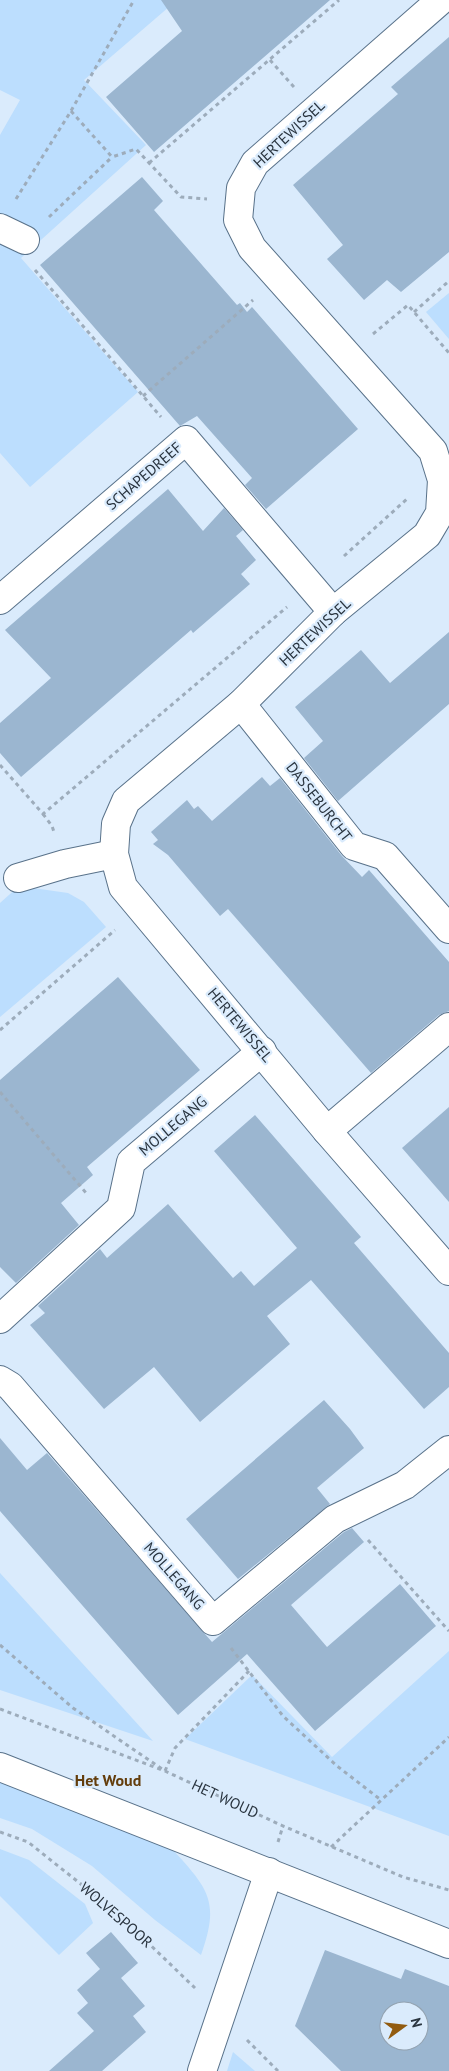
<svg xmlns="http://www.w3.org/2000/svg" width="449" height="2071" viewBox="0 0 449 2071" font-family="'PT Sans',sans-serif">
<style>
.green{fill:#bcdefe}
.building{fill:#9bb6d0;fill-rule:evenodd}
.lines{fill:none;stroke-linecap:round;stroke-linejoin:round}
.minor-casing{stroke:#59728a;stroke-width:30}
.path{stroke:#9dacbb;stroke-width:3;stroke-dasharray:4 4;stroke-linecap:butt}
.minor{stroke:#fff;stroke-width:28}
.labels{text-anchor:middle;stroke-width:4.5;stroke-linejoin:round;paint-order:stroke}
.street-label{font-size:15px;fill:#29343f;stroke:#daebfc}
.neighbourhood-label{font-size:16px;font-weight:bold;fill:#633d0c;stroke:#daebfc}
</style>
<rect width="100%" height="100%" fill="#daebfc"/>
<g class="green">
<polygon points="0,0 177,0 84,80 146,145 21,258 138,392 30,487 0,453 0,135 20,100 0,90"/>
<polygon points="449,293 449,339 426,312"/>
<polygon points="19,886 68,893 84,902 106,927 0,1017 0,903"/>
<polygon points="0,1573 153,1741 0,1690"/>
<polygon points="449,1651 449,1836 185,1739 252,1675 332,1757"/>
<path d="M 0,1769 L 172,1849 C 209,1889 220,1902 201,1955 L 155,1920 L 92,1866 L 32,1829 L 0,1818 Z"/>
<polygon points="0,1849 29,1860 85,1904 93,1923 59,1955 0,1896"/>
<polygon points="233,2052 255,2071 227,2071"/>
</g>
<g class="building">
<polygon points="161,0 330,0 154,152 106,97 182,31"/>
<polygon points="449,37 449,252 401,292 387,280 364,300 327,259 343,245 293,185 398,94 391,87"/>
<polygon points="142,177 163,201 154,210 175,234 237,305 240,303 247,312 252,307 358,429 266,509 245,485 252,478 197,416 180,426 40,265"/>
<polygon points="168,489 203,531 224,508 243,530 236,536 256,560 241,574 250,584 193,633 191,630 21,777 0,753 0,723 51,678 5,630"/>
<polygon points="449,632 449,704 338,801 304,758 323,741 295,707 361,650 390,683"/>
<polygon points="262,777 270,786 280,778 342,856 362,877 369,870 449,962 449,1011 439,1015 371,1073 228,909 220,916 168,855 153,844 158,840 151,832 187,800 194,809 198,806 212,821"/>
<polygon points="118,977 200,1070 87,1167 93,1175 61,1203 79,1225 16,1283 0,1267 0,1080"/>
<polygon points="449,1107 449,1202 402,1148"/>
<polygon points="255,1115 361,1237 354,1243 449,1353 449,1387 424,1409 311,1280 267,1316 290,1344 200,1422 154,1367 104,1409 30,1325 45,1313 38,1306 100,1249 107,1258 168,1204 233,1278 241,1271 254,1286 297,1248 214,1151"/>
<polygon points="324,1400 350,1429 364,1448 317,1488 330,1504 238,1579 186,1519"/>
<polygon points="0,1438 27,1470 47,1453 212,1642 344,1532 352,1528 364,1542 291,1605 327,1647 400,1584 436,1626 315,1731 247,1654 178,1715 0,1511"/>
<polygon points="111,1932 138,1963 121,1978 145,2006 133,2016 146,2032 102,2071 49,2071 94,2031 77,2013 88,2003 77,1990 100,1969 86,1953"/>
<path d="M 325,1950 L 401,1979 L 405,1969 L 449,1986 L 449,2071 L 341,2071 L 295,2026 ZM 389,2011 L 419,2011 L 419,2041 L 389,2041 Z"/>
</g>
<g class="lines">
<defs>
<g id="minor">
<polyline points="441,0 255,163 241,188 238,220 252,248 433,451 442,480 440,513 427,535 333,612 241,704 126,801 116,824 114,854 123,887 327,1131 449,1271"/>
<polyline points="0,228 25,240"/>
<polyline points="0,600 186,440 333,612"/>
<polyline points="241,704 354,846 385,856 449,929"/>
<polyline points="18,878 65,864 114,854"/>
<polyline points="327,1131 449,1027"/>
<polyline points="0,1319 121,1208 131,1162 262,1051"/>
<polyline points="0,1380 10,1386 213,1621 335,1519 405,1485 449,1450"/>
<polyline points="0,1767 449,1944"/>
<polyline points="202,2071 269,1872"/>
</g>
</defs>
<use href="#minor" class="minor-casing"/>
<g class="path">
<polyline points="270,60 294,87"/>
<polyline points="71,111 112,157 136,149 181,197 207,199"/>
<polyline points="149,163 339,0"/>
<polyline points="16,199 71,111 134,0"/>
<polyline points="49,217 112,157"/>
<polyline points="35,270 161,417"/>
<polyline points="414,312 449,281"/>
<polyline points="373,334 408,305 449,353"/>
<polyline points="143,396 253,300"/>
<polyline points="344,556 408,498"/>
<polyline points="0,765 43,814 287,607"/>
<polyline points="43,814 52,826 54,832"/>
<polyline points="0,1030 115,930"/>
<polyline points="0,1092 87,1194"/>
<polyline points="368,1540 449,1631"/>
<polyline points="0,1645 73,1708 165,1771 175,1748 249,1671"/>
<polyline points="231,1648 283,1716 337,1766 381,1800"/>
<polyline points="0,1709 165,1771 283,1826 403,1877 449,1890"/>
<polyline points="0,1832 28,1842 116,1912 195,1988"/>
<polyline points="278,1842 283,1826"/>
<polyline points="331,1847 449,1737"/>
<polyline points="247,2040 278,2071"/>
</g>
<use href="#minor" class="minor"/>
</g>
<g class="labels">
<g class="street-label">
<text transform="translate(289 134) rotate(-43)" y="5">HERTEWISSEL</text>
<text transform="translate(144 476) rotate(-41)" y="5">SCHAPEDREEF</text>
<text transform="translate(315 632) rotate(-43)" y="5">HERTEWISSEL</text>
<text transform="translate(319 802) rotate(52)" y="5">DASSEBURCHT</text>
<text transform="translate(240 1025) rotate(50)" y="5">HERTEWISSEL</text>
<text transform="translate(173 1126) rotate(-40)" y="5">MOLLEGANG</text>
<text transform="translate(174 1576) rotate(49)" y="5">MOLLEGANG</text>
<text transform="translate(225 1799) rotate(25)" y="5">HET WOUD</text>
<text transform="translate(116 1915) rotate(41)" y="5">WOLVESPOOR</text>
</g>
<g class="neighbourhood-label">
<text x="108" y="1786">Het Woud</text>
</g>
</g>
<g transform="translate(404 2026) rotate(75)"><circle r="24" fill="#daebfc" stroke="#93a2b0"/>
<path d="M0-4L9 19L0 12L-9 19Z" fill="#915b10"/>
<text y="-8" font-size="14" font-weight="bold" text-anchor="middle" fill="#29343f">N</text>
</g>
</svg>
